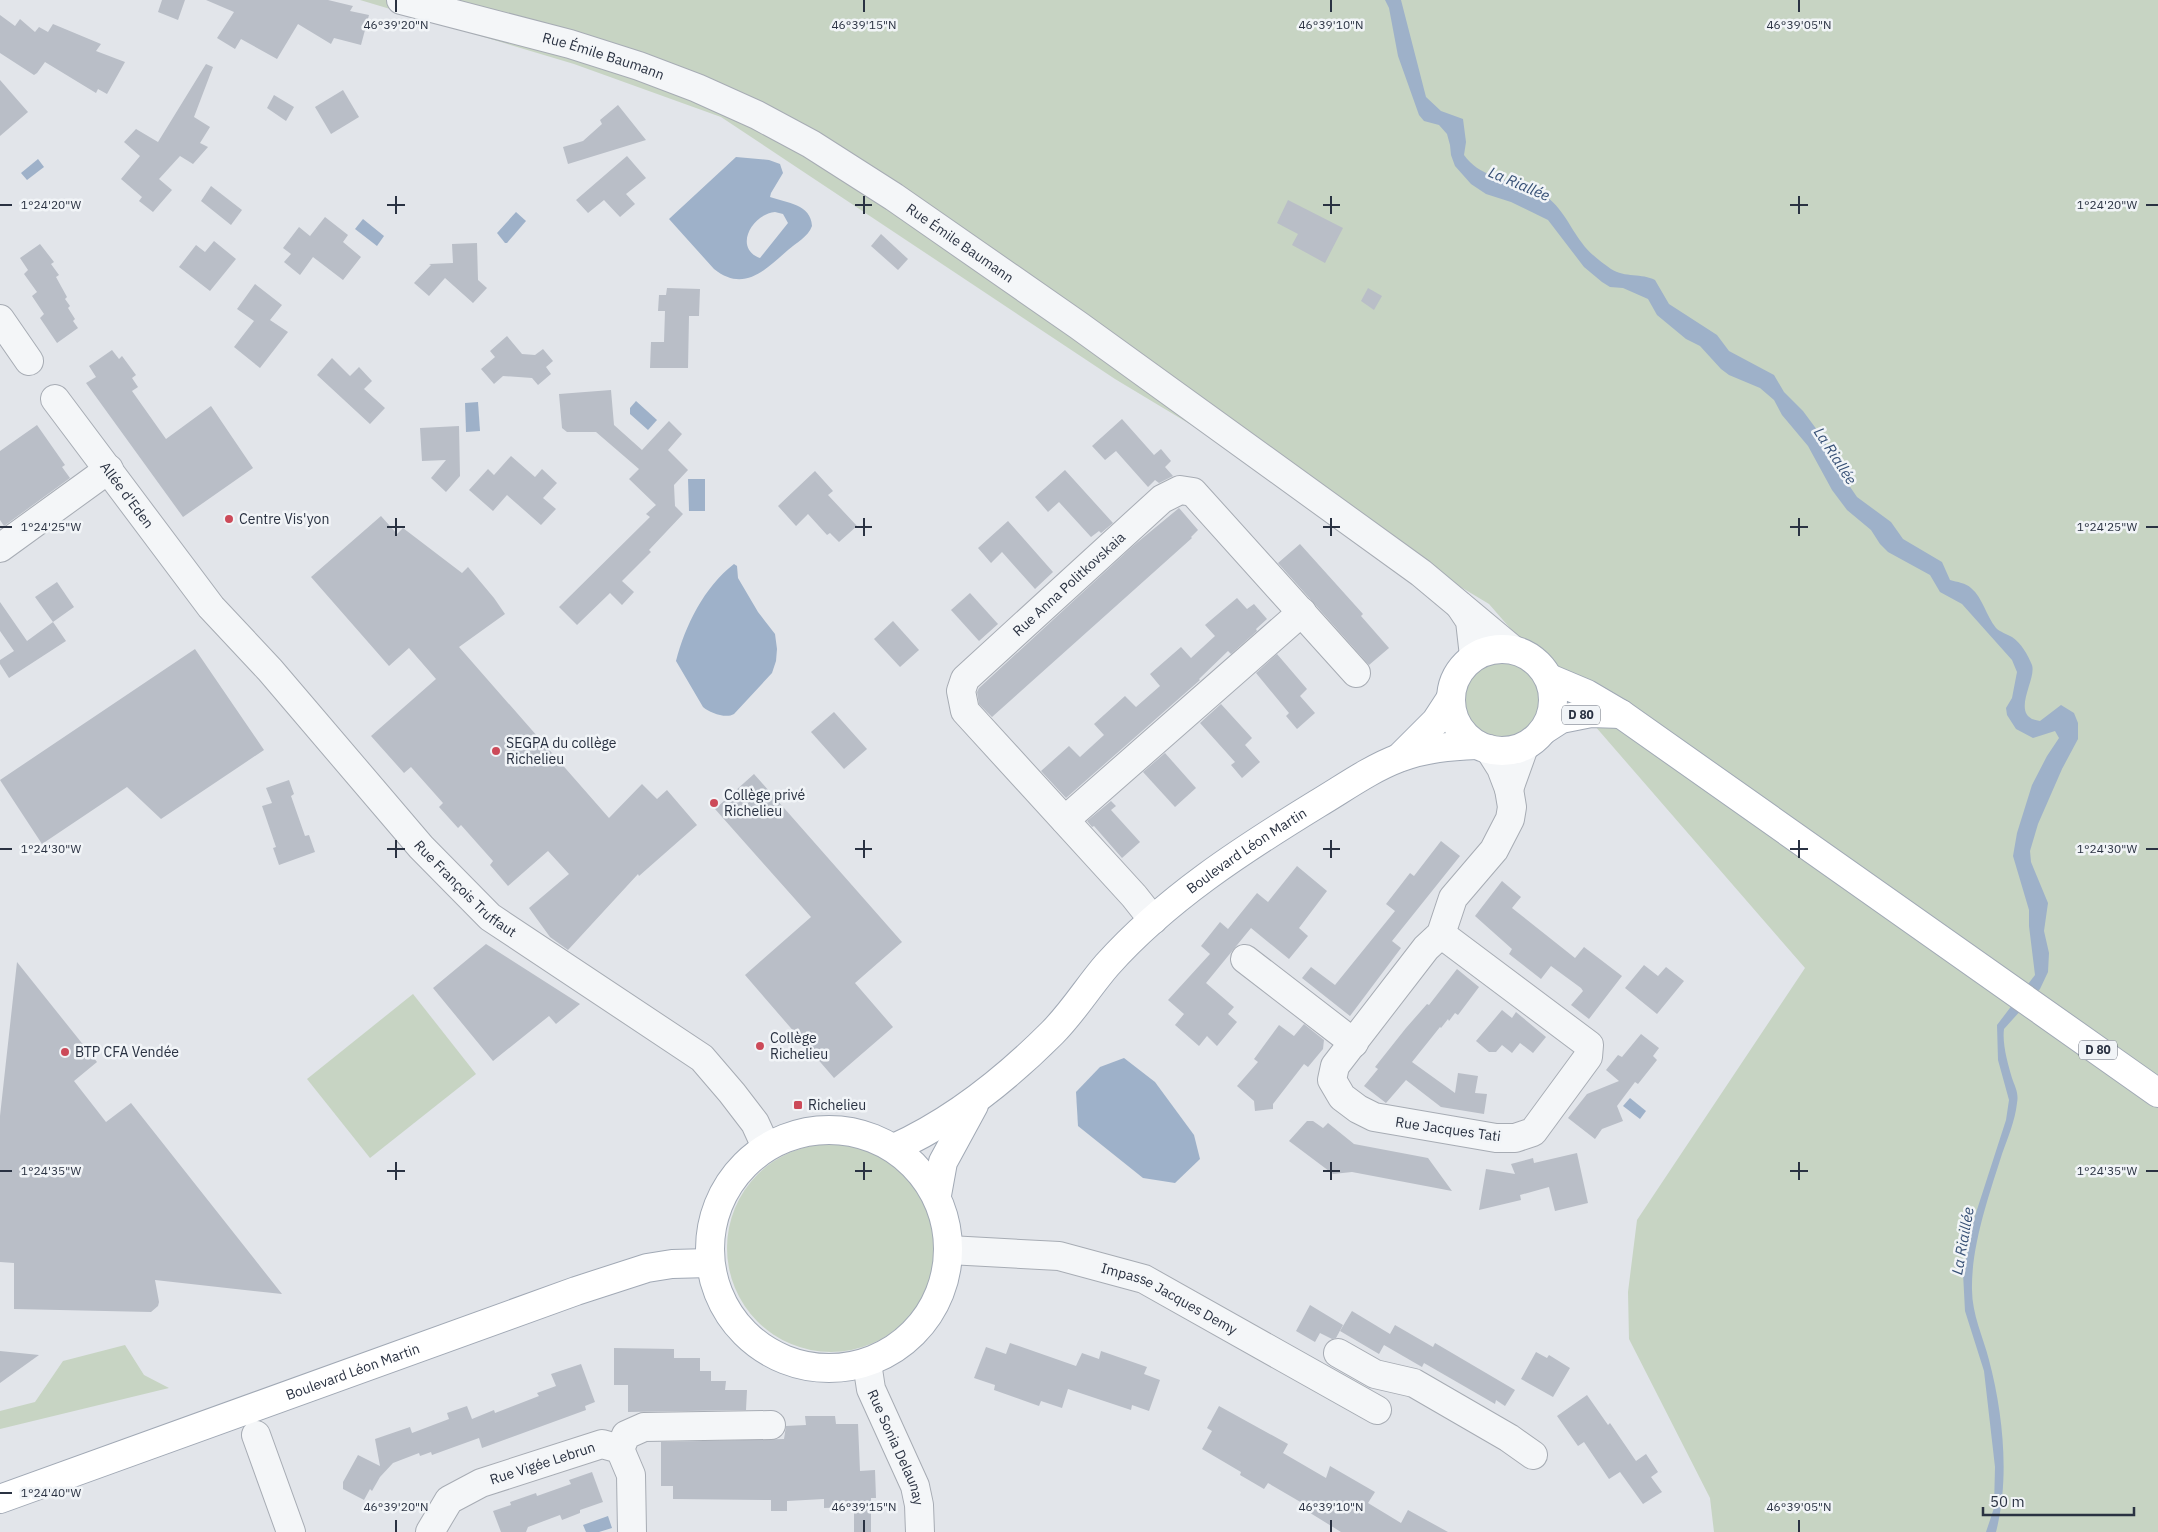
<svg xmlns="http://www.w3.org/2000/svg" width="2158" height="1532" viewBox="0 0 2158 1532" font-family="'IBM Plex Sans',sans-serif">
<style>
.green{fill:#c7d4c3}
.water{fill:#9eb1c9;fill-rule:evenodd}
.building{fill:#b9bec7}
.lines{fill:none;stroke-linecap:round;stroke-linejoin:round}
.minor-casing{stroke:#a7acb4;stroke-width:30}
.major-casing{stroke:#a1a9b5;stroke-width:30}
.minor{stroke:#f4f6f8;stroke-width:28}
.major{stroke:#fff;stroke-width:28}
.ticks{fill:none;stroke:#2a3242;stroke-width:2}
.poi-dot{fill:#cc4a59;stroke:#f1f4f7;stroke-width:2}
.labels{text-anchor:middle;stroke-width:5;stroke-linejoin:round;paint-order:stroke}
.shield{fill:#f1f4f7;stroke:#666c78;stroke-width:1}
.shield-label{font-size:12px;font-weight:bold;fill:#2a3242}
.street-label{font-size:14px;fill:#2a3242;stroke:#f1f4f7}
.poi-label{font-size:14px;fill:#2a3242;stroke:#f1f4f7;text-anchor:start}
.water-label{font-size:15px;font-style:italic;fill:#354f75;stroke:#f1f4f7}
.ticks-label{font-size:12px;text-anchor:middle;fill:#2a3242;stroke:#f1f4f7;stroke-width:5;stroke-linejoin:round;paint-order:stroke}
</style>
<rect width="100%" height="100%" fill="#e2e5ea"/>
<g class="green">
<polygon points="360,0 2158,0 2158,1532 1714,1532 1710,1498 1629,1339 1628,1292 1637,1220 1805,968 1489,604 1115,379 721,117 574,64"/>
<circle cx="1500" cy="698" r="40"/>
<polygon points="413,994 476,1074 370,1158 307,1079"/>
<circle cx="831" cy="1248" r="104"/>
<polygon points="125,1345 144,1375 169,1388 0,1429 0,1411 35,1402 63,1361"/>
</g>
<g class="water">
<path d="M 1385,0 L 1401,0 L 1426,97 L 1441,111 L 1463,119 L 1466,142 L 1464,155 C 1483,182 1518,178 1544,195 C 1563,208 1569,226 1582,243 C 1589,253 1601,262 1611,269 C 1625,278 1642,273 1655,280 L 1669,304 L 1717,335 L 1729,351 L 1774,375 L 1784,392 L 1803,411 L 1823,438 L 1842,475 L 1857,497 L 1891,522 L 1903,539 L 1942,562 L 1950,580 C 1957,582 1966,583 1971,588 C 1983,598 1986,616 1996,628 C 2000,632 2007,634 2012,637 C 2021,643 2028,655 2032,665 C 2037,680 2008,717 2040,721 L 2061,705 L 2074,713 L 2078,723 L 2078,739 L 2062,769 L 2038,824 L 2030,851 L 2031,862 L 2048,903 L 2044,931 L 2049,953 L 2048,972 L 2040,989 L 2004,1029 C 2002,1044 2008,1064 2012,1078 C 2015,1087 2019,1093 2017,1103 C 2015,1121 2008,1137 2002,1154 C 1989,1195 1971,1246 1972,1290 C 1972,1314 1983,1337 1989,1360 C 2003,1413 2010,1478 1996,1532 L 1986,1532 L 1994,1508 L 1995,1467 L 1984,1371 L 1965,1311 L 1963,1273 L 1974,1219 L 2006,1120 L 2009,1100 L 1998,1060 L 1997,1025 L 2035,975 L 2029,926 L 2029,910 L 2013,856 L 2017,833 L 2032,785 L 2047,756 L 2059,738 L 2055,731 L 2033,738 L 2016,729 L 2007,715 L 2006,708 L 2012,698 L 2017,672 L 2012,660 L 1962,604 L 1940,592 L 1930,575 L 1888,552 L 1880,544 L 1871,530 L 1847,510 L 1832,490 L 1808,446 L 1782,415 L 1774,400 L 1760,388 L 1729,375 L 1721,369 L 1700,346 L 1686,339 L 1657,315 L 1648,299 L 1623,288 L 1610,287 L 1602,282 L 1584,267 L 1548,220 L 1511,202 L 1486,194 L 1471,184 L 1455,166 L 1451,155 L 1450,145 L 1447,134 L 1439,125 L 1424,121 L 1419,115 L 1398,56 L 1389,8 Z"/>
<path d="M 736,157 L 769,160 L 780,164 L 783,173 L 771,193 L 770,197 C 787,203 811,204 812,226 C 808,237 796,243 788,250 C 765,270 744,293 714,269 L 669,219 ZM 775,212 L 783,214 L 788,223 L 760,258 C 733,248 752,214 775,212 Z"/>
<polygon points="38,159 44,167 27,180 21,173"/>
<polygon points="516,212 526,221 507,243 505,243 497,233"/>
<polygon points="363,219 384,236 377,246 355,229"/>
<polygon points="636,401 657,420 648,430 630,414 630,408"/>
<polygon points="478,402 480,431 466,432 465,403"/>
<polygon points="688,479 705,479 705,511 689,511"/>
<path d="M 734,564 L 737,566 L 738,578 L 758,612 L 775,634 L 777,649 L 776,661 L 772,673 L 734,714 C 726,719 710,713 703,707 L 676,661 C 685,626 704,587 734,564 Z"/>
<polygon points="1124,1058 1155,1082 1194,1135 1200,1159 1175,1183 1143,1178 1078,1126 1076,1092 1100,1067"/>
<polygon points="1630,1098 1646,1111 1640,1119 1623,1106"/>
<polygon points="608,1516 612,1528 599,1532 586,1532 583,1525"/>
</g>
<g class="building">
<polygon points="162,0 185,0 178,20 158,12"/>
<polygon points="206,0 328,0 353,6 350,11 369,15 361,45 334,38 331,44 298,24 277,59 241,39 235,49 217,38 234,12"/>
<polygon points="0,15 15,26 20,19 35,32 39,27 48,32 53,24 101,44 96,51 125,62 107,94 98,89 96,93 45,62 37,73 34,75 0,53"/>
<polygon points="206,64 213,67 194,117 210,127 200,143 208,147 193,164 180,156 159,179 172,190 153,212 139,201 142,197 121,179 140,156 124,142 136,129 158,142"/>
<polygon points="0,80 28,112 0,136"/>
<polygon points="343,90 359,117 331,134 315,107"/>
<polygon points="274,95 294,107 286,121 267,108"/>
<polygon points="618,105 646,140 568,164 563,147 583,141 602,124 600,120"/>
<polygon points="627,156 646,178 626,194 635,204 620,217 604,200 588,213 576,200"/>
<polygon points="211,186 242,210 231,225 201,201"/>
<polygon points="1288,200 1343,228 1325,263 1292,245 1298,234 1277,223"/>
<polygon points="325,217 348,235 343,242 361,257 343,280 313,257 300,275 284,262 291,254 283,248 299,227 310,236"/>
<polygon points="881,234 908,259 898,270 871,246"/>
<polygon points="214,241 236,259 210,291 179,267 196,245 205,252"/>
<polygon points="477,243 478,280 487,288 473,303 445,278 429,296 414,283 431,265 429,264 453,263 452,244"/>
<polygon points="40,244 54,262 51,264 59,275 56,277 67,297 65,299 70,306 68,308 75,319 73,321 78,328 57,343 40,318 44,314 32,296 37,292 24,274 28,270 20,258"/>
<polygon points="255,284 282,305 270,320 288,332 260,368 234,347 254,321 237,309"/>
<polygon points="667,288 700,289 699,316 689,316 688,368 650,368 651,342 664,342 665,311 658,311 659,295 666,295"/>
<polygon points="1368,288 1382,296 1374,310 1361,301"/>
<polygon points="507,336 522,354 535,355 543,349 553,361 546,367 551,374 538,385 532,378 503,376 494,384 481,369 495,357 490,351"/>
<polygon points="112,350 119,359 122,356 136,375 132,378 138,387 132,391 166,439 211,406 253,468 183,517 86,383 96,377 89,366"/>
<polygon points="332,358 350,376 359,367 372,381 364,389 385,408 370,424 317,375"/>
<polygon points="611,390 614,425 642,450 669,421 682,434 668,450 688,470 674,485 675,506 683,514 649,550 651,552 622,581 634,592 622,605 610,593 577,625 559,607 650,517 646,514 656,505 629,479 639,469 596,432 567,432 562,428 559,394"/>
<polygon points="1122,419 1154,455 1161,449 1171,461 1165,467 1173,476 1159,483 1155,480 1148,487 1116,451 1105,460 1092,446"/>
<polygon points="37,425 65,465 62,467 70,478 4,526 0,520 0,451"/>
<polygon points="459,426 460,476 446,492 431,478 446,460 422,461 420,428"/>
<polygon points="511,456 535,477 542,469 557,483 543,498 556,509 541,525 507,495 493,511 469,490 488,469 494,475"/>
<polygon points="1065,470 1113,523 1101,533 1099,531 1091,537 1059,502 1048,512 1035,497"/>
<polygon points="815,471 833,491 828,495 857,526 839,542 830,533 827,535 808,514 796,526 778,506"/>
<polygon points="1179,508 1198,530 1191,537 1192,538 992,717 979,704 977,692 979,688 1133,546"/>
<polygon points="381,516 397,534 403,528 462,573 468,567 494,598 505,614 459,647 609,818 642,784 657,799 667,790 697,825 639,876 638,874 568,950 550,937 529,908 569,874 548,851 508,886 490,865 493,861 461,825 458,828 439,807 443,803 411,767 404,773 371,736 436,679 409,648 389,666 311,577"/>
<polygon points="1008,521 1053,572 1035,589 1002,552 991,563 978,548"/>
<polygon points="1300,544 1363,614 1361,616 1389,648 1369,665 1278,563"/>
<polygon points="57,582 74,607 53,622 35,597"/>
<polygon points="970,593 998,624 979,641 951,610"/>
<polygon points="1237,598 1247,609 1254,604 1267,619 1256,629 1257,631 1231,654 1228,651 1199,679 1200,680 1066,798 1041,771 1069,746 1080,757 1104,735 1094,724 1125,696 1136,707 1160,686 1150,674 1181,647 1191,658 1215,636 1205,625"/>
<polygon points="0,602 27,641 53,622 66,641 9,678 0,664 0,660 14,651 0,631"/>
<polygon points="893,621 919,650 900,667 874,639"/>
<polygon points="195,649 264,750 161,819 127,787 42,844 0,780"/>
<polygon points="1277,654 1307,689 1300,696 1315,713 1297,729 1286,716 1289,713 1256,673"/>
<polygon points="1221,704 1252,738 1245,745 1260,762 1242,778 1231,765 1235,762 1200,723"/>
<polygon points="834,712 867,749 844,769 811,732"/>
<polygon points="1165,753 1196,788 1175,807 1143,772"/>
<polygon points="754,774 902,942 855,983 893,1027 834,1078 745,975 811,917 715,809"/>
<polygon points="289,780 294,794 291,796 305,836 309,835 315,852 279,865 273,848 276,847 262,806 272,803 266,788"/>
<polygon points="1111,801 1116,806 1111,810 1140,842 1122,858 1094,826 1092,827 1087,821"/>
<polygon points="1441,841 1460,856 1392,941 1401,948 1350,1016 1302,978 1311,967 1335,985 1395,911 1386,904 1410,873 1414,876"/>
<polygon points="1297,866 1327,891 1299,928 1308,936 1289,959 1251,928 1206,983 1234,1007 1228,1014 1237,1022 1217,1046 1207,1036 1199,1046 1175,1025 1184,1014 1168,1000 1210,954 1201,946 1220,922 1228,929 1257,893 1268,902"/>
<polygon points="1502,881 1521,897 1512,908 1575,958 1584,947 1622,976 1589,1019 1571,1005 1583,991 1581,988 1551,966 1541,979 1509,954 1512,949 1475,916"/>
<polygon points="486,944 580,1004 556,1024 549,1016 493,1061 433,988"/>
<polygon points="17,962 97,1062 74,1081 106,1122 131,1103 282,1294 155,1280 159,1302 158,1306 151,1312 14,1309 14,1263 0,1262 0,1116"/>
<polygon points="1644,965 1658,976 1666,967 1684,981 1657,1014 1625,988"/>
<polygon points="1457,969 1479,987 1458,1015 1455,1013 1449,1021 1448,1019 1441,1028 1440,1027 1412,1062 1455,1093 1458,1073 1478,1076 1475,1093 1487,1094 1484,1114 1441,1107 1406,1080 1386,1103 1364,1086 1378,1069 1375,1067 1406,1028 1427,1004 1429,1005"/>
<polygon points="1502,1010 1512,1018 1516,1012 1546,1037 1533,1053 1520,1043 1512,1053 1502,1045 1496,1052 1489,1052 1476,1041"/>
<polygon points="1304,1024 1324,1040 1323,1049 1308,1067 1304,1064 1273,1104 1273,1109 1255,1111 1254,1101 1237,1086 1258,1062 1254,1059 1279,1025 1294,1036"/>
<polygon points="1641,1034 1659,1048 1653,1056 1657,1060 1638,1084 1635,1082 1617,1106 1623,1121 1602,1129 1595,1139 1568,1118 1587,1094 1619,1081 1606,1070 1618,1055 1622,1057"/>
<polygon points="1307,1121 1313,1121 1323,1128 1328,1123 1354,1144 1428,1158 1452,1191 1352,1172 1333,1174 1289,1141"/>
<polygon points="1577,1153 1588,1203 1555,1211 1549,1187 1520,1195 1521,1200 1479,1210 1486,1169 1515,1174 1511,1164 1533,1158 1534,1163"/>
<polygon points="1310,1305 1343,1325 1336,1338 1332,1339 1320,1333 1315,1342 1296,1331"/>
<polygon points="1352,1311 1390,1334 1395,1325 1433,1347 1435,1343 1515,1390 1505,1406 1496,1400 1495,1404 1424,1363 1422,1367 1384,1345 1379,1354 1340,1331"/>
<polygon points="1010,1343 1076,1366 1082,1353 1099,1359 1101,1351 1147,1367 1144,1374 1160,1380 1149,1411 1132,1405 1131,1410 1068,1389 1062,1408 1041,1401 1039,1406 994,1390 995,1385 974,1378 986,1347 1006,1354"/>
<polygon points="614,1348 674,1349 674,1358 700,1358 700,1371 711,1371 711,1381 726,1381 725,1390 747,1390 746,1410 628,1412 628,1385 614,1385"/>
<polygon points="0,1351 39,1355 0,1383"/>
<polygon points="1536,1352 1547,1358 1549,1355 1570,1368 1553,1397 1521,1379"/>
<polygon points="581,1364 595,1402 585,1406 586,1410 482,1448 479,1438 432,1455 431,1452 420,1456 419,1453 393,1463 380,1477 372,1491 370,1489 364,1500 343,1489 343,1482 358,1455 380,1466 375,1439 410,1427 412,1433 449,1419 447,1413 467,1406 472,1419 494,1410 495,1413 539,1396 537,1393 556,1386 551,1374"/>
<polygon points="1587,1395 1608,1425 1610,1423 1636,1461 1646,1454 1658,1472 1651,1477 1662,1492 1643,1504 1620,1472 1609,1479 1584,1442 1578,1446 1557,1416"/>
<polygon points="1219,1406 1288,1444 1283,1453 1326,1478 1330,1466 1375,1492 1368,1503 1401,1523 1408,1510 1448,1532 1341,1532 1307,1511 1309,1507 1268,1483 1264,1489 1240,1475 1241,1472 1202,1449 1212,1431 1207,1428"/>
<polygon points="805,1416 835,1416 836,1424 858,1424 860,1471 875,1470 876,1498 871,1498 871,1532 854,1532 854,1507 824,1508 824,1499 787,1501 787,1511 771,1511 771,1500 673,1499 673,1486 661,1486 661,1442 784,1439 786,1426 806,1425"/>
<polygon points="592,1472 603,1502 580,1510 580,1513 562,1520 560,1515 528,1527 526,1532 501,1532 493,1511 511,1505 510,1502 536,1493 537,1496 571,1484 569,1480"/>
</g>
<g class="lines">
<defs>
<g id="minor">
<path id="s1" d="M 401,0 L 570,44 L 639,66 L 697,88 L 757,115 L 811,144 L 894,197 L 1078,325 L 1421,573 L 1512,649"/>
<polyline points="0,319 29,361"/>
<path id="s2" d="M 55,399 L 211,607 L 270,670 L 421,847 L 490,917 L 702,1058 L 732,1093 L 755,1123 L 766,1147"/>
<polyline points="0,548 109,469"/>
<polyline points="1460,606 1470,621 1474,656"/>
<polyline points="1489,749 1501,768 1509,789 1524,747"/>
<polyline points="1065,820 1302,612"/>
<path id="s3" d="M 1153,920 L 1134,896 L 965,711 L 961,691 L 965,679 L 1162,499 L 1180,490 L 1193,492 L 1356,673"/>
<polyline points="1441,934 1589,1045 1588,1057 1533,1132 1515,1138 1496,1138 1374,1117 1358,1109 1342,1097 1332,1080 1335,1066 1426,948 1441,934 1453,898 1494,850 1510,819 1512,807 1509,789"/>
<polyline points="1245,959 1354,1043"/>
<path id="s4" d="M 949,1250 L 1059,1256 L 1144,1279 L 1377,1410"/>
<polyline points="1338,1353 1375,1374 1414,1383 1509,1438 1533,1455"/>
<path id="s5" d="M 867,1363 L 871,1389 L 915,1486 L 919,1505 L 920,1532"/>
<polyline points="256,1435 291,1532"/>
<polyline points="620,1449 626,1435 644,1427 771,1425"/>
<path id="s6" d="M 430,1532 L 449,1500 L 481,1483 L 602,1444 L 620,1449 L 631,1475 L 632,1532"/>
</g>
<g id="major">
<circle cx="1502" cy="700" r="51"/>
<polyline points="1549,678 1587,694 1621,714 2158,1093"/>
<polyline points="1544,730 1561,719 1591,713 1621,714"/>
<polyline points="1400,757 1436,721 1451,698"/>
<circle cx="829" cy="1249" r="119"/>
<path id="s7" d="M 894,1148 C 954,1121 1006,1079 1052,1033 C 1073,1012 1088,987 1107,965 C 1166,899 1242,850 1317,804 C 1344,788 1370,769 1399,758 C 1425,748 1451,746 1477,745"/>
<polyline points="937,1195 943,1162 974,1105"/>
<path id="s8" d="M 0,1499 L 576,1291 L 647,1268 L 672,1264 L 710,1263"/>
</g>
</defs>
<use href="#minor" class="minor-casing"/>
<use href="#major" class="major-casing"/>
<use href="#minor" class="minor"/>
<use href="#major" class="major"/>
</g>
<path class="ticks" d="M 396,0 L 396,12M 864,0 L 864,12M 1331,0 L 1331,12M 1799,0 L 1799,12M 396,196 L 396,214M 864,196 L 864,214M 1331,196 L 1331,214M 1799,196 L 1799,214M 0,205 L 12,205M 387,205 L 405,205M 855,205 L 872,205M 1323,205 L 1340,205M 1790,205 L 1808,205M 2146,205 L 2158,205M 396,518 L 396,536M 864,518 L 864,536M 1331,518 L 1331,536M 1799,518 L 1799,536M 0,527 L 12,527M 387,527 L 405,527M 855,527 L 872,527M 1323,527 L 1340,527M 1790,527 L 1808,527M 2146,527 L 2158,527M 396,840 L 396,858M 864,840 L 864,858M 1331,840 L 1331,858M 1799,840 L 1799,858M 0,849 L 12,849M 387,849 L 405,849M 855,849 L 872,849M 1323,849 L 1340,849M 1790,849 L 1808,849M 2146,849 L 2158,849M 396,1162 L 396,1180M 864,1162 L 864,1180M 1331,1162 L 1331,1180M 1799,1162 L 1799,1180M 0,1171 L 12,1171M 387,1171 L 405,1171M 855,1171 L 872,1171M 1323,1171 L 1340,1171M 1790,1171 L 1808,1171M 2146,1171 L 2158,1171M 0,1493 L 12,1493M 396,1520 L 396,1532M 864,1520 L 864,1532M 1331,1520 L 1331,1532M 1799,1520 L 1799,1532"/>
<g class="poi-dot">
<circle cx="229" cy="519" r="5"/>
<circle cx="496" cy="751" r="5"/>
<circle cx="714" cy="803" r="5"/>
<circle cx="760" cy="1046" r="5"/>
<circle cx="65" cy="1052" r="5"/>
<rect x="793" y="1100" width="10" height="10" rx="2.5"/>
</g>
<g class="labels">
<g class="shield">
<rect x="1562" y="705.5" width="38" height="19" rx="4"/>
<rect x="2079" y="1040.5" width="38" height="19" rx="4"/>
</g>
<g class="shield-label">
<text x="1581" y="719">D 80</text>
<text x="2098" y="1054">D 80</text>
</g>
<g class="street-label">
<text dy="5" stroke="none"><textPath href="#s1" startOffset="210">Rue Émile Baumann</textPath></text>
<text dy="5" stroke="none"><textPath href="#s1" startOffset="615">Rue Émile Baumann</textPath></text>
<text dy="5" stroke="none"><textPath href="#s2" startOffset="120">Allée d'Eden</textPath></text>
<text dy="5" stroke="none"><textPath href="#s3" startOffset="455">Rue Anna Politkovskaia</textPath></text>
<text dy="5" stroke="none"><textPath href="#s7" startOffset="465">Boulevard Léon Martin</textPath></text>
<text dy="5" stroke="none"><textPath href="#s2" startOffset="640">Rue François Truffaut</textPath></text>
<text transform="translate(1448 1129) rotate(8)" y="5">Rue Jacques Tati</text>
<text dy="5" stroke="none"><textPath href="#s4" startOffset="229">Impasse Jacques Demy</textPath></text>
<text dy="5" stroke="none"><textPath href="#s8" startOffset="375">Boulevard Léon Martin</textPath></text>
<text dy="5" stroke="none"><textPath href="#s5" startOffset="90">Rue Sonia Delaunay</textPath></text>
<text dy="5" stroke="none"><textPath href="#s6" startOffset="138">Rue Vigée Lebrun</textPath></text>
</g>
<g class="poi-label">
<text x="239" y="524">Centre Vis'yon</text>
<text x="506" y="748">SEGPA du collège<tspan x="506" dy="16">Richelieu</tspan></text>
<text x="724" y="800">Collège privé<tspan x="724" dy="16">Richelieu</tspan></text>
<text x="770" y="1043">Collège<tspan x="770" dy="16">Richelieu</tspan></text>
<text x="75" y="1057">BTP CFA Vendée</text>
<text x="808" y="1110">Richelieu</text>
</g>
<g class="water-label">
<text transform="translate(1519 184) rotate(23)" y="5">La Riallée</text>
<text transform="translate(1835 456) rotate(57)" y="5">La Riallée</text>
<text transform="translate(1963 1241) rotate(-80)" y="5">La Riaillée</text>
</g>
</g>
<g class="ticks-label">
<text x="396" y="29">46°39'20"N</text>
<text x="864" y="29">46°39'15"N</text>
<text x="1331" y="29">46°39'10"N</text>
<text x="1799" y="29">46°39'05"N</text>
<text x="2107" y="209">1°24'20"W</text>
<text x="51" y="209">1°24'20"W</text>
<text x="2107" y="531">1°24'25"W</text>
<text x="51" y="531">1°24'25"W</text>
<text x="2107" y="853">1°24'30"W</text>
<text x="51" y="853">1°24'30"W</text>
<text x="2107" y="1175">1°24'35"W</text>
<text x="51" y="1175">1°24'35"W</text>
<text x="51" y="1497">1°24'40"W</text>
<text x="396" y="1511">46°39'20"N</text>
<text x="864" y="1511">46°39'15"N</text>
<text x="1331" y="1511">46°39'10"N</text>
<text x="1799" y="1511">46°39'05"N</text>
</g>
<path d="M1983 1507v8h151v-8" fill="none" stroke="#2a3242" stroke-width="2.5"/>
<text x="1990" y="1507" font-size="15" fill="#2a3242" stroke="#f1f4f7" stroke-width="4" paint-order="stroke">50 m</text>
</svg>
